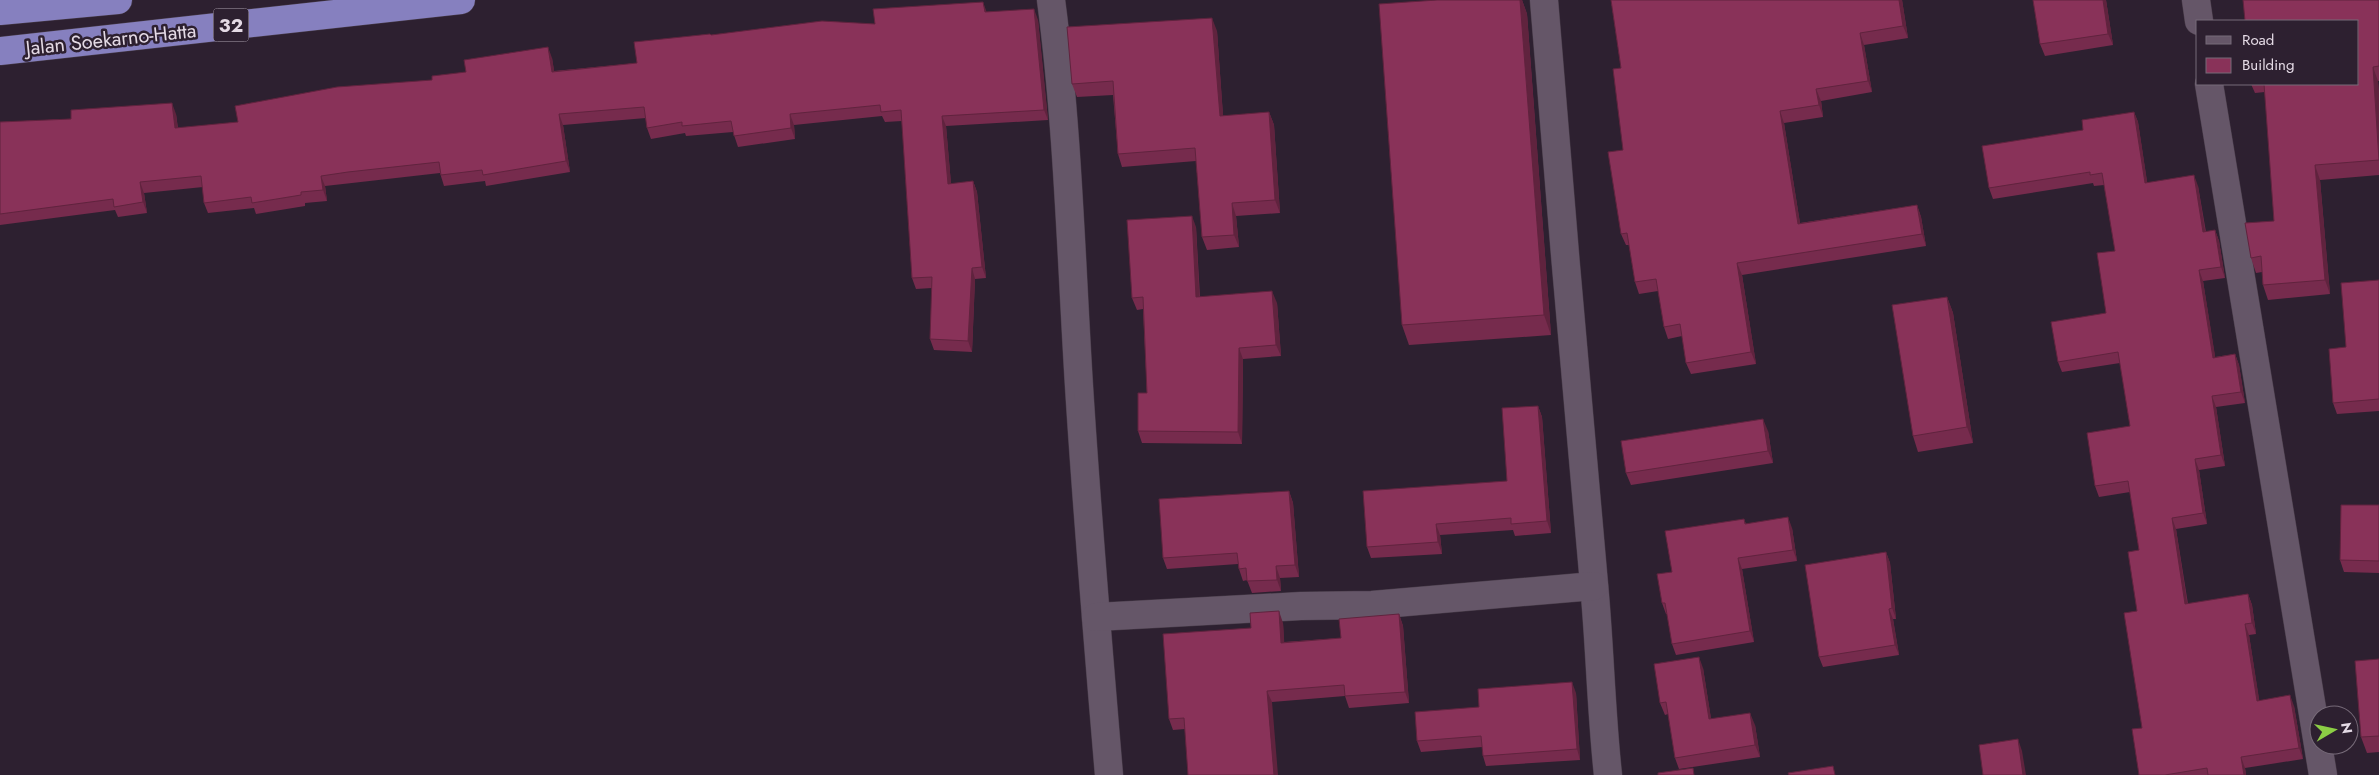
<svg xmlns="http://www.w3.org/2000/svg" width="2379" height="775" viewBox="0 0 2379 775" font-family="Jost,sans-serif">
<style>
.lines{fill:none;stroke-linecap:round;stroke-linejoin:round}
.minor-casing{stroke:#473b48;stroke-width:29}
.highway-casing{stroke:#473b48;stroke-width:29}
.minor{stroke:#655668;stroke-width:28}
.highway{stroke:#8680bf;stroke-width:28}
.wall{fill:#762b4d}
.shaded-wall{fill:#60233e}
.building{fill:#893259;stroke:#60233e}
.labels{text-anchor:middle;stroke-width:5;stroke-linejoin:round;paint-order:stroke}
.shield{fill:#2d2030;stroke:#ada2af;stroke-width:1}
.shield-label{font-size:19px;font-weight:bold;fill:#e4dae5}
.street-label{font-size:20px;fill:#e4dae5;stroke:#2d2030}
</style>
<rect width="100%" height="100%" fill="#2d2030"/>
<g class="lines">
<defs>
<g id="minor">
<path d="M 1051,0 C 1068,128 1071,257 1079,386 C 1087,515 1098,645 1109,775"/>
<path d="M 1544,0 C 1559,195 1577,389 1594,584 C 1600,648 1601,711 1608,775"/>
<polyline points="2196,0 2199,21"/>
<polyline points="2209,84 2323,775"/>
<polyline points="1096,617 1301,606 1372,605 1594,586"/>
</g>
<g id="highway">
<polyline points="0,11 118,0"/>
<polyline points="0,51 461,0"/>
</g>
</defs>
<use href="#minor" class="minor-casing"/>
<use href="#highway" class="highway-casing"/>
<use href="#minor" class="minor"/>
<use href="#highway" class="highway"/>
</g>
<g class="wall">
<polygon points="1437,0 1522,0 1527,14 1551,335 1409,345 1402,325"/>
<polygon points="1611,0 1902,0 1908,38 1864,45 1872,92 1821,101 1823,117 1784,123 1800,223 1917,205 1921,217 1926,246 1742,275 1756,364 1691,374 1686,363 1682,336 1668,339 1664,327 1658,291 1639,294 1635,282 1629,245 1626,245 1621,234 1623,150 1621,68"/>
<polygon points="2033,0 2106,0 2113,45 2045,56 2040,44"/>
<polygon points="2379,0 2379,81 2378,81 2379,95 2379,175 2320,180 2330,294 2268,300 2263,285 2262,272 2256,273 2251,258 2274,221 2265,92 2255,93 2251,84 2358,84"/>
<polygon points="987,12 1038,20 1048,120 946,126 951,184 973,181 977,192 986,278 975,279 972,352 934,350 930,339 932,288 916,289 912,278 902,121 885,122 882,116 794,125 795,139 738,147 733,132 686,136 685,133 651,139 647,128 646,118 563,125 570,172 486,186 485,181 444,186 440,173 352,183 325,186 327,201 305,203 305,206 256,214 254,208 208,213 204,203 203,187 144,193 147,213 118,217 115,210 0,225 0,122 176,114 178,128 238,122 432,80 466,72 552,58 554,71 637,63 710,34 711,35 875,24"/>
<polygon points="1217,31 1223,116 1269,112 1274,125 1280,213 1236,216 1239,247 1207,250 1202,237 1196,161 1122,167 1118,154 1113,95 1077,97 1072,84"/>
<polygon points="2134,112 2138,122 2147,182 2198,186 2206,232 2215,230 2219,241 2225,278 2203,281 2215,357 2235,354 2239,365 2245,403 2216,407 2225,466 2199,470 2207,524 2176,529 2188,604 2248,594 2252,605 2256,634 2249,635 2259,700 2294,706 2303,759 2245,768 2246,775 2139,775 2142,728 2137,611 2139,550 2130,492 2099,497 2095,486 2130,426 2120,363 2062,372 2058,362 2106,313 2115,251 2104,185 2094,186 2093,183 1993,199 1989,188 2083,130"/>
<polygon points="1196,227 1200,297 1277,303 1281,356 1243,359 1242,444 1142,443 1138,431 1147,393 1143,309 1137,310 1132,298"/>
<polygon points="2379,280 2379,411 2337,414 2333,403 2346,347"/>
<polygon points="1947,297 1953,313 1973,443 1918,452 1913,436"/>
<polygon points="1538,406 1542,417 1551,533 1515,536 1513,530 1440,535 1442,554 1371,558 1367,547 1507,481"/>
<polygon points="1768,431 1773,463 1631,485 1626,473"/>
<polygon points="1289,491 1293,503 1299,577 1280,578 1281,591 1252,593 1247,580 1243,581 1239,569 1238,564 1167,569 1163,558"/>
<polygon points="2379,505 2379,573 2344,572 2340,560"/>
<polygon points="1744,519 1746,524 1792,528 1797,561 1742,569 1754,642 1676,655 1672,644 1667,614 1666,614 1662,603 1672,572"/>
<polygon points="1886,552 1890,563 1896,619 1893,619 1899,655 1823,667 1819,657"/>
<polygon points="1399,614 1403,626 1409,703 1349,708 1345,696 1272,702 1185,729 1173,730 1169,719 1251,628 1283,623 1284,642 1341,638"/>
<polygon points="2379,659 2379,752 2367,753 2361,737"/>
<polygon points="1703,668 1711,719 1755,725 1760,757 1679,769 1675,758 1668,714 1665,715 1660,703"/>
<polygon points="1576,693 1580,760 1486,766 1483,756 1482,747 1421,752 1417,741 1479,707"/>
</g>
<g class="shaded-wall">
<polygon points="1520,0 1522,0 1527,14 1551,335 1544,315"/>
<polygon points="1899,0 1902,0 1908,38 1903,26"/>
<polygon points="2103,0 2106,0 2113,45 2108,34"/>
<polygon points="983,2 987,13 985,12"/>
<polygon points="1034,9 1038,20 1048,120 1044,110"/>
<polygon points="1212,18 1217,31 1224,129 1220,116"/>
<polygon points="1860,33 1864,45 1872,92 1868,81"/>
<polygon points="548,47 552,58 556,82 552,72"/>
<polygon points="2373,67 2378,81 2379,95 2379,154"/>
<polygon points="1816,89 1821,101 1823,117 1819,105"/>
<polygon points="172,103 176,114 179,139 175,128"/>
<polygon points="1780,111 1784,123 1802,236 1798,224"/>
<polygon points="1269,112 1274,125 1280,213 1275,200"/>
<polygon points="2134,112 2138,122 2149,194 2145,183"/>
<polygon points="559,114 563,125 570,172 566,161"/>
<polygon points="790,114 794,125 795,139 791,128"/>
<polygon points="942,116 946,126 952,195 948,184"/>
<polygon points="2315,165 2320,180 2330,294 2325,280"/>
<polygon points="2194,175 2198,186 2207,243 2203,232"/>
<polygon points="321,176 325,186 327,201 323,190"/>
<polygon points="973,181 977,192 986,278 982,267"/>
<polygon points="140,182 144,193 147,213 143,202"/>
<polygon points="1232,203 1236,216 1239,247 1234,235"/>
<polygon points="1917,205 1921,217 1926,246 1922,234"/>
<polygon points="1192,216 1196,227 1200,309 1196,297"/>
<polygon points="2215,230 2219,241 2225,278 2221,267"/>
<polygon points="1737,263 1742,275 1756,364 1751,352"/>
<polygon points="972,268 975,279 972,352 968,341"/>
<polygon points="2199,270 2203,281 2217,368 2213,358"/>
<polygon points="1272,291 1277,303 1281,356 1276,345"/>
<polygon points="1947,297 1953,313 1973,443 1967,427"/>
<polygon points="1239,348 1243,359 1242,444 1238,432"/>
<polygon points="2235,354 2239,365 2245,403 2241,392"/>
<polygon points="2212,396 2216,407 2225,466 2221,455"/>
<polygon points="1538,406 1542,417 1551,533 1547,521"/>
<polygon points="1763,419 1768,431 1773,463 1768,451"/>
<polygon points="2195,459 2199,470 2207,524 2203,513"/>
<polygon points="1289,491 1293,503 1299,577 1295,565"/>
<polygon points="1788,517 1792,528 1797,561 1793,550"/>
<polygon points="2172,518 2176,529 2189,615 2185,604"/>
<polygon points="1436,524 1440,535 1442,554 1438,542"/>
<polygon points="1886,552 1890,563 1896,619 1892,608"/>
<polygon points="1738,558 1742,569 1754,642 1750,631"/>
<polygon points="1276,566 1280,578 1281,591 1277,580"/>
<polygon points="2248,594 2252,605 2256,634 2252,623"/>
<polygon points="1889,609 1893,619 1899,655 1895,645"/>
<polygon points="1279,611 1283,623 1285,654 1281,643"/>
<polygon points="1399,614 1403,626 1409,703 1405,692"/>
<polygon points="2245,624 2249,635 2261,711 2257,701"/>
<polygon points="1699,657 1703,668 1713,731 1709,719"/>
<polygon points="1572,682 1576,693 1580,760 1577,749"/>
<polygon points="1267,691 1272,702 1278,775 1274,775"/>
<polygon points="2290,695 2294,706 2303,759 2299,748"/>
<polygon points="1750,713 1755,725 1760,757 1755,745"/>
<polygon points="2018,739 2022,751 2026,775 2023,775"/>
<polygon points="2241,757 2245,768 2246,775 2244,775"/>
</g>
<g class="building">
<polygon points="1437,0 1520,0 1544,315 1402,325 1379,4"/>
<polygon points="1611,0 1899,0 1903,26 1860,33 1868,81 1816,89 1819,105 1780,111 1798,224 1917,205 1922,234 1737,263 1751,352 1686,363 1680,324 1664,327 1656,279 1635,282 1627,233 1621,234 1608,152 1623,150 1613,69 1621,68"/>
<polygon points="2033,0 2103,0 2108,34 2040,44"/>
<polygon points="2243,0 2379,0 2379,66 2373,67 2379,160 2315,165 2325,280 2263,285 2261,256 2251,258 2245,223 2274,221 2264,84 2358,84 2358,21 2245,21"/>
<polygon points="983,2 985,12 1034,9 1044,110 942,116 948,184 973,181 982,267 972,268 968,341 930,339 932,277 912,278 901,110 881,112 880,105 790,114 791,128 734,136 731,121 682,126 682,122 647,128 644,107 559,114 566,161 483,175 482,170 441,175 439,162 348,172 321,176 323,190 301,192 301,195 252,203 251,197 204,203 201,176 140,182 143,202 114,207 113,199 0,214 0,122 71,119 71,110 172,103 175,128 238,122 235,106 337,87 432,80 432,76 466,72 464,60 548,47 552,72 637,63 634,42 710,34 711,35 822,21 875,24 873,9"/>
<polygon points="1212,18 1220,116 1269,112 1275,200 1232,203 1234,235 1202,237 1195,148 1118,154 1113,81 1072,84 1067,27"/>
<polygon points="2134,112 2145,183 2194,175 2203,232 2215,230 2221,267 2199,270 2213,358 2235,354 2241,392 2212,396 2221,455 2195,459 2203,513 2172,518 2185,604 2248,594 2252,623 2245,624 2257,701 2290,695 2299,748 2241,757 2244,775 2208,775 2207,768 2165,775 2139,775 2132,729 2142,728 2124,613 2137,611 2128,552 2139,550 2128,481 2095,486 2087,433 2130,426 2118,352 2058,362 2051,322 2106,313 2097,253 2115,251 2102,173 2090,175 2090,172 1989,188 1982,146 2083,130 2082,120"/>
<polygon points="1192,216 1196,297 1272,291 1276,345 1239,348 1238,432 1138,431 1138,393 1147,393 1143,297 1132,298 1127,220"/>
<polygon points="2379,280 2379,399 2333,403 2329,349 2346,347 2341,283"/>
<polygon points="1947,297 1967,427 1913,436 1892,305"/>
<polygon points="1538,406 1547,521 1511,524 1511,518 1436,524 1438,542 1367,547 1363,491 1507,481 1502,408"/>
<polygon points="1763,419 1768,451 1626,473 1621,441"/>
<polygon points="1289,491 1295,565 1276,566 1277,580 1247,581 1246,568 1239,569 1237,553 1163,558 1159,499"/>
<polygon points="2341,505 2379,505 2379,561 2340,560"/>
<polygon points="1788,517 1793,550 1738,558 1750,631 1672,644 1665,603 1662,603 1657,574 1672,572 1665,531 1744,519 1745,524"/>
<polygon points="1886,552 1892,608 1889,609 1895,645 1819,657 1805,565"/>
<polygon points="1279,611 1281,643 1341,638 1339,619 1399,614 1405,692 1345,696 1344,685 1267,691 1274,775 1188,775 1184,718 1169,719 1163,634 1251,628 1250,613"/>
<polygon points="1699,657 1709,719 1750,713 1755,745 1675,758 1666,702 1660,703 1654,664"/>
<polygon points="2379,659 2379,736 2361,737 2355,661"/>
<polygon points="1572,682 1577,749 1483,756 1481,736 1417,741 1415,712 1479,707 1478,689"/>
<polygon points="2018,739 2023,775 1983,775 1979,745"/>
<polygon points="1833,766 1835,775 1789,775 1788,773"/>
<polygon points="1693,768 1694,775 1658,775 1658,773"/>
</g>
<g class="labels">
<rect class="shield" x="213.5" y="8.5" width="35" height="33" rx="4"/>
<g class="shield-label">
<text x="231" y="32">32</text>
</g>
<g class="street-label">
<text transform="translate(111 39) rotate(-6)" y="7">Jalan Soekarno-Hatta</text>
</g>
</g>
<rect x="2196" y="20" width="162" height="65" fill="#2d2030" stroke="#766a78"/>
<rect x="2206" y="36" width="25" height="8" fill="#655668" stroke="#766a78"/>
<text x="2242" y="45" font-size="15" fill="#e4dae5">Road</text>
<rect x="2206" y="58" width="25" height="15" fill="#893259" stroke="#766a78"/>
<text x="2242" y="70" font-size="15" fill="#e4dae5">Building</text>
<g transform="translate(2334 730) rotate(81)"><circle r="24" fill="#2d2030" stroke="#766a78"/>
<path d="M0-4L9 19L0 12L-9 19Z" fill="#8cce45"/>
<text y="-8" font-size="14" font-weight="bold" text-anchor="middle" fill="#e4dae5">N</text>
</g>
</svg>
